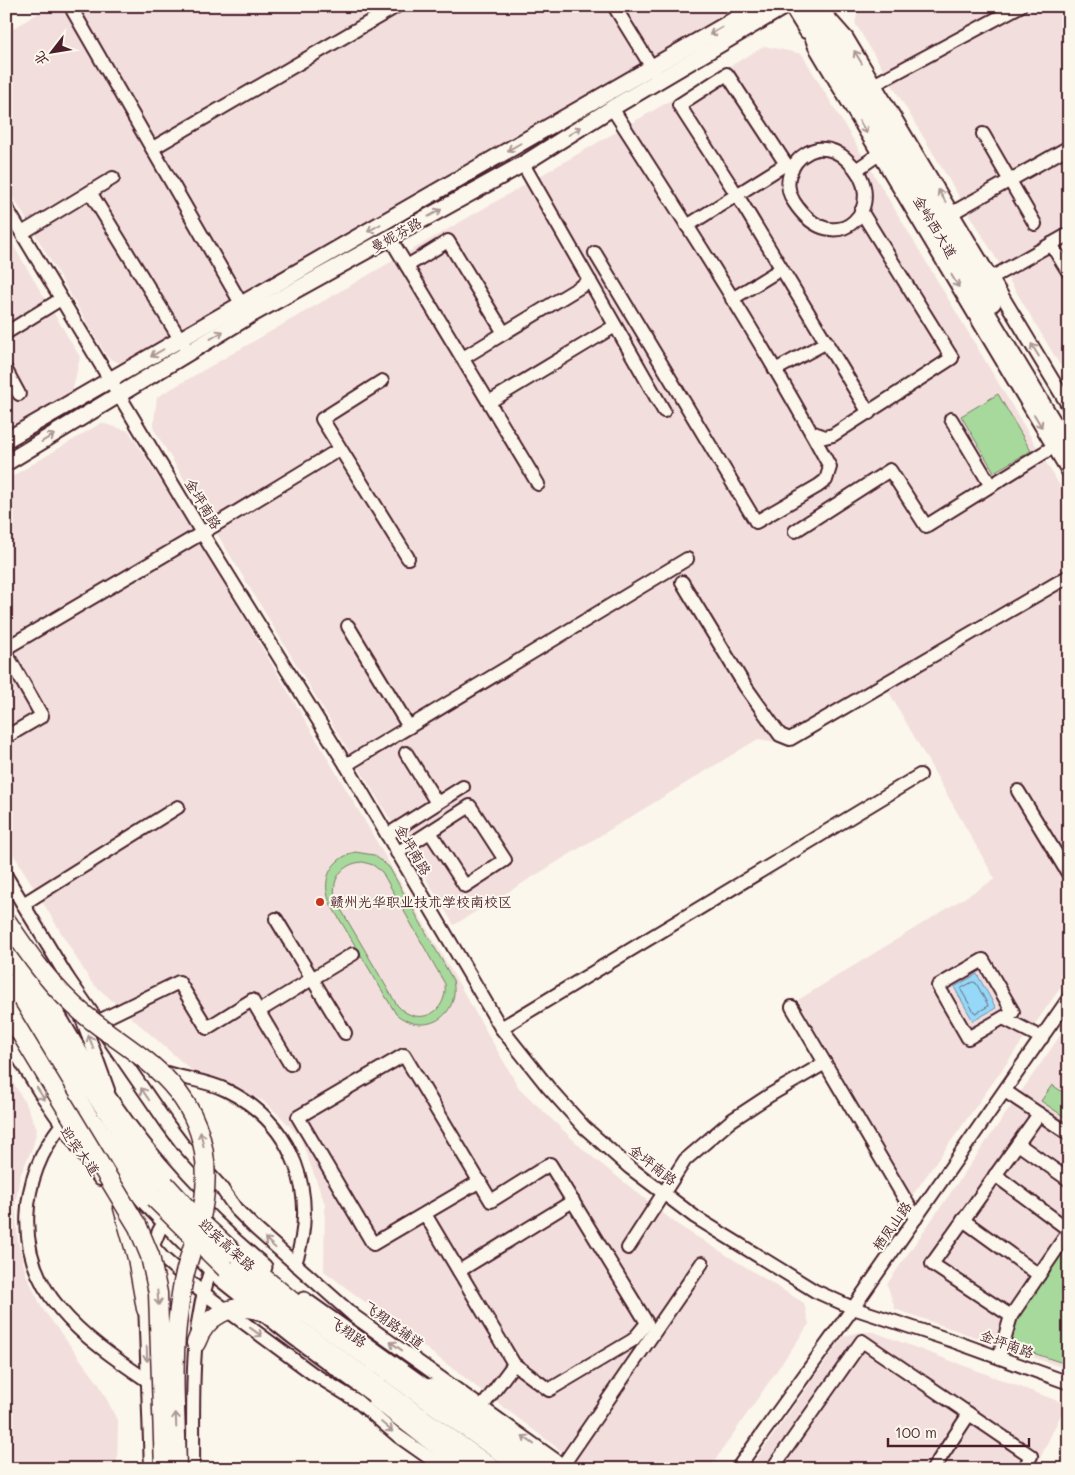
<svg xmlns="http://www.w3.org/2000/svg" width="1075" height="1475" viewBox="0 0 1075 1475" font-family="Mali,'LXGW WenKai TC',sans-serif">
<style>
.built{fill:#f2dfdd}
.green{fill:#a6d99b;stroke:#787c63;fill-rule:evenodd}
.water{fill:#95d8f7;stroke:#778ea5}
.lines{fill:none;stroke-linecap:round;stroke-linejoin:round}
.shore{stroke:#68697d;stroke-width:1}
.minor-casing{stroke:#4a1f2b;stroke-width:16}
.major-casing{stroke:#4a1f2b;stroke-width:19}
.highway-casing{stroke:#4a1f2b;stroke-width:21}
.minor{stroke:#fbf7ec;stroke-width:12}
.major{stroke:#fbf7ec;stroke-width:15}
.highway{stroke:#fbf7ec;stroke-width:18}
.highway-bridge-casing{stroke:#4a1f2b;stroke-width:21;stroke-linecap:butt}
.highway-bridge{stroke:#fbf7ec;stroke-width:18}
.oneway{stroke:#ab9695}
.poi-dot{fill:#c8321e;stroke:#fbf7ec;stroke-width:2}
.labels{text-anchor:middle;stroke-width:4;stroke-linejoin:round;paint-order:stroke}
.street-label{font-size:14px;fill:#4a1f2b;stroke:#fbf7ec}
.poi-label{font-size:14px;fill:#4a1f2b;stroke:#fbf7ec;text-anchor:start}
</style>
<rect width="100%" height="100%" fill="#fbf7ec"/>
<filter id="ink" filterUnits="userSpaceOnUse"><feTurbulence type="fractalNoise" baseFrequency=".02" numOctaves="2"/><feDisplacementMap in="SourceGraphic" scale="10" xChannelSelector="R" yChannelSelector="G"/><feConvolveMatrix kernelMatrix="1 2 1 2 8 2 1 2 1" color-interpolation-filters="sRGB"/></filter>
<g filter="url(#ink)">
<g class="built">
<polygon points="50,6 743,6 127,367 107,357 6,185 6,33"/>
<polygon points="859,6 1069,6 1069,380 855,23"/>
<polygon points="765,46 802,54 1069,501 1069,976 912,1196 798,1000 995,879 886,687 789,744 758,739 454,925 153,428 157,397"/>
<polygon points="6,233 80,357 72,393 6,432"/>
<polygon points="101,423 129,431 205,551 366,823 519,1088 585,1151 678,1225 804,1303 809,1324 709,1469 585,1469 324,1271 325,1204 300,1137 282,1118 263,1101 235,1088 191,1070 91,982 6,842 6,480"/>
<polygon points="1069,1023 1069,1370 895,1309 887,1284"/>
<polygon points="6,1070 27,1106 37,1129 33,1146 20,1176 15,1206 18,1241 26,1274 42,1308 99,1384 118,1422 117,1469 6,1469"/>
<polygon points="858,1332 874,1332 1066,1404 1035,1469 749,1469 843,1337"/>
</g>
<g class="green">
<polygon points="998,394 1031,451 994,472 961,416"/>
<path d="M 355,852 L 374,855 L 389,867 L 453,980 C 461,1016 425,1038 396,1014 L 331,905 C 320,881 330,859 355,852 ZM 363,862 L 373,865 L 382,872 L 445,984 C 448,1014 417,1028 397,1005 L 336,901 C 330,881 341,863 363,862 Z"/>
<polygon points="1052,1085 1069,1096 1069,1120 1041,1101"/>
<polygon points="1069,1240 1069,1365 1009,1345 1021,1310"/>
</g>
<polygon class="water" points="977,974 996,1008 973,1021 954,987"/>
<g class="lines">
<polygon class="shore" points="973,982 976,983 988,1005 987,1007 976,1013 974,1012 961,990 962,988"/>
<defs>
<g id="minor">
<polyline points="614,6 656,74"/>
<polyline points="790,6 806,32"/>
<polyline points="73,11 246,312"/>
<polyline points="824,12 847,38 1069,407"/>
<polyline points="805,20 815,47 1069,473"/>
<polyline points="875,84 1020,6"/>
<polyline points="983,134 1035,224"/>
<polyline points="153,148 397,6"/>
<path d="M 817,149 C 830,148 839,152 848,161 C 894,203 836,266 794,202 C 780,180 794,155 817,149 Z"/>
<polyline points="523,164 664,411"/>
<polyline points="792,167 786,164 727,74 679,105 737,195 869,413"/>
<polyline points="856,170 879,154"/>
<polyline points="90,192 188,352"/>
<polyline points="6,207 202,533 346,765 501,1028 548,1087 584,1127 629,1167 695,1217 815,1291 853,1308 953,1341 1069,1383"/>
<polyline points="952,213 1069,147"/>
<polyline points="687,226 786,164"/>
<polyline points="22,233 113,178"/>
<polyline points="390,238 538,484"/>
<polyline points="1051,244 1069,273"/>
<path d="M 595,253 L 756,522 L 818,486 L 826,480 L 830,467 C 764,344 688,226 612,108"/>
<polyline points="407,266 448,241 504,333"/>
<polyline points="991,278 1069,234"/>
<polyline points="732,299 781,269"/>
<polyline points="6,333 61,299"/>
<polyline points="463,358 590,281"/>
<polyline points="6,370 19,394"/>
<polyline points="775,370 827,342"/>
<polyline points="382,381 322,419 408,558"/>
<polyline points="489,402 615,326"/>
<polyline points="951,419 991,486"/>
<polyline points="811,432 825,437 833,435 952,358 861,211"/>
<polyline points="795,531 890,470 926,526 1053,447"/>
<polyline points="682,582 745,686 780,735 790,739 1069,576"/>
<polyline points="348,626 409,727"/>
<polyline points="6,648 202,533 340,449"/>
<polyline points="6,653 42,716 6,737"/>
<polyline points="406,753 437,803"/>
<polyline points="346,765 687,559"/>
<polyline points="1018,791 1069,875"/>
<polyline points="387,835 463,787"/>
<polyline points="397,853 470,806 505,860 465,886 430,832"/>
<polyline points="6,876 67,977 70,984"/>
<polyline points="23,904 178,807"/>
<polyline points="276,919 345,1033"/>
<polygon points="983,960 1013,1012 968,1038 938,986"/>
<polyline points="67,977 94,1016"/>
<polyline points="792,1007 916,1218"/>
<polyline points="79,1010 108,1090"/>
<polyline points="259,1011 353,954"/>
<polyline points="1003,1018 1042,1038"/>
<polyline points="97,1022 179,982 207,1028 252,1000 290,1064"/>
<polyline points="501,1028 920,775"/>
<polyline points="106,1035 168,1125 183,1145 220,1186 236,1209 256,1229 354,1316 568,1469"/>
<polyline points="6,1037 41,1094 100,1179"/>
<path d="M 161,1071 C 182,1079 206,1080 226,1090 C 294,1123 319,1195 295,1264"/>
<polyline points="1005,1091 1069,1134"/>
<path d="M 62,1124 C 19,1179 13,1254 60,1309 C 84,1338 117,1360 148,1381"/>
<polyline points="1018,1144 1069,1180"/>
<polyline points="995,1175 1069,1230"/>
<polyline points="425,1214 514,1364 549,1390 633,1340 647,1323 550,1164 491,1201 404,1055 298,1117 373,1244 480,1181"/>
<polyline points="963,1220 1039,1275"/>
<polyline points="147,1240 163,1258 198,1289 312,1373 357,1401 398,1436 445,1469"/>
<polyline points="628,1248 685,1160 732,1120 770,1095 825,1063"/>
<polyline points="150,1253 159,1231 168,1215"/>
<polyline points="459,1271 573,1201"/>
<polyline points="145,1302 151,1469"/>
<polyline points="1011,1316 932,1264 1039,1114"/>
<polyline points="999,1357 1011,1316 1069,1231"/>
<polyline points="482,1407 514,1364"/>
<polyline points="563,1465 702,1263"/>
<path d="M 193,1469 C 194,1400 188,1326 214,1261"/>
<polyline points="737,1469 853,1308 1069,998"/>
<polyline points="772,1469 862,1341 1031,1456 1024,1469"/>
<polyline points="933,1469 969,1414"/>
</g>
<g id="major">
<polyline points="802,6 1069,448"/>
<polyline points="815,6 993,303"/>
<polyline points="6,440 758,6"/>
<polyline points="6,463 249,316 523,164 612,108 785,6"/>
<path d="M 24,957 C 52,1006 80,1056 112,1103 C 154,1164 207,1219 264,1267"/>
<polyline points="89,1133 113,1165 147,1204 220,1278 293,1336 386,1404"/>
<polyline points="304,1300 438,1396"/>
</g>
<g id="highway">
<path d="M 6,949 C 24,979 39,1010 58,1039 C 90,1090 126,1139 165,1184"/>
<polyline points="6,983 43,1046 90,1119 154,1198"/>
<polyline points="123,1208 137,1258 146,1309"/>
<polyline points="234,1253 306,1313 524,1469"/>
<polyline points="226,1269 297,1328 493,1469"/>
<path d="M 196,1343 C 206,1315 232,1302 261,1311"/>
<polyline points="430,1388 516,1444 550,1469"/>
<polyline points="377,1399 467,1469"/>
</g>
</defs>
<use href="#minor" class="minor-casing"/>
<use href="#major" class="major-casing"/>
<use href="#highway" class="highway-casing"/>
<use href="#minor" class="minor"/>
<use href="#major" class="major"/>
<use href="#highway" class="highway"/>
<defs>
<g id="highway-bridge">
<path d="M 6,920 C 29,955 53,989 85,1015 C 114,1039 146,1056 171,1084 C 208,1125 212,1174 199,1226 C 195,1241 189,1257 185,1273 C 181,1290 179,1307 177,1325 C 172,1372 176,1421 177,1469"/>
<polyline points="6,1009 138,1227 150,1256 158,1293 164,1469"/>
<polyline points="165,1184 195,1217 234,1253"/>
<polyline points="154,1198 226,1269"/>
</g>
</defs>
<use href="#highway-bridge" class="highway-bridge-casing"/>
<use href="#highway-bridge" class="highway-bridge"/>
</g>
<defs><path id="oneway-shaft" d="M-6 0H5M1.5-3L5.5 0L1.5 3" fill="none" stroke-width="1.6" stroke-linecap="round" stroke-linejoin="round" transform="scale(1.25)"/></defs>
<g class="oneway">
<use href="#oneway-shaft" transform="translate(716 31) rotate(150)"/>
<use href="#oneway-shaft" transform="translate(858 57) rotate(-121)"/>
<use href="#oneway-shaft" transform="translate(863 127) rotate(59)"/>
<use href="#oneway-shaft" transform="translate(575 131) rotate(-32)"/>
<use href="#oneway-shaft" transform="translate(514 147) rotate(150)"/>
<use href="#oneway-shaft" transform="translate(942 196) rotate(-121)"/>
<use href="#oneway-shaft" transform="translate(435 213) rotate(-29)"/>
<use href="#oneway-shaft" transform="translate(374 228) rotate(150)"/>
<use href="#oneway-shaft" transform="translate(955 281) rotate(59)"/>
<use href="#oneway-shaft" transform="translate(217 335) rotate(-31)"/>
<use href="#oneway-shaft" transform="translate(1035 350) rotate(-121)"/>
<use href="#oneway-shaft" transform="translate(157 353) rotate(150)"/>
<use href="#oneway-shaft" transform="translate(1038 421) rotate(59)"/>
<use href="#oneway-shaft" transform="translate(48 438) rotate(-31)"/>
<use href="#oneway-shaft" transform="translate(91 1042) rotate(-110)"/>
<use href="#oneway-shaft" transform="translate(41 1094) rotate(57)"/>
<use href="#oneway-shaft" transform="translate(145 1094) rotate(-124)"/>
<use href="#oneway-shaft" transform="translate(202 1139) rotate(-102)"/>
<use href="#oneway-shaft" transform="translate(270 1243) rotate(-137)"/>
<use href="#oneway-shaft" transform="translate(158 1298) rotate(85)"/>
<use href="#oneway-shaft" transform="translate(256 1332) rotate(36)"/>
<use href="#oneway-shaft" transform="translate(396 1346) rotate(-144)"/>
<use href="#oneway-shaft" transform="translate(147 1354) rotate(88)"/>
<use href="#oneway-shaft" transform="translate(176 1420) rotate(-92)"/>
<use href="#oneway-shaft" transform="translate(387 1427) rotate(40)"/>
<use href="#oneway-shaft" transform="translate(528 1440) rotate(-144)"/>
</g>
</g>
<circle class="poi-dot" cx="320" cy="902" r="5"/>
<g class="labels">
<g class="street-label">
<text transform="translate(935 227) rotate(59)" y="5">金岭西大道</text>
<text transform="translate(396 235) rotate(-29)" y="5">曼妮芬路</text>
<text transform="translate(203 504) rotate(59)" y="5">金坪南路</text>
<text transform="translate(413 850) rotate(60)" y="5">金坪南路</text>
<text transform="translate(80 1151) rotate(55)" y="5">迎宾大道</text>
<text transform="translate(653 1165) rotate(38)" y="5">金坪南路</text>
<text transform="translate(892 1226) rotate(-55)" y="5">栖凤山路</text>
<text transform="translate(227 1245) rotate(42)" y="5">迎宾高架路</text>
<text transform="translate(394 1325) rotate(36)" y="5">飞翔路辅道</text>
<text transform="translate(348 1332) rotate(35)" y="5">飞翔路</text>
<text transform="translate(1007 1344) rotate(20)" y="5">金坪南路</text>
</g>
<g class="poi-label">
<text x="330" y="907">赣州光华职业技术学校南校区</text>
</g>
</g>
<rect width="1075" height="1475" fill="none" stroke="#fbf7ec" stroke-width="25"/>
<rect x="12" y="12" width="1050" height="1450" fill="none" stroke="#4a1f2b" stroke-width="2" filter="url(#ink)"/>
<g transform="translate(52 52) rotate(239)" stroke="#fbf7ec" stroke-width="4" paint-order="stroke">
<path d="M0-4L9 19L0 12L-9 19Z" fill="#4a1f2b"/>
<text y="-8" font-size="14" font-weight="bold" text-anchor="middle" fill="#4a1f2b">北</text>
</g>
<path d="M888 1438v8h141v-8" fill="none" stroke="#4a1f2b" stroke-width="2.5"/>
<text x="895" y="1438" font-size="15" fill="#4a1f2b" stroke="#fbf7ec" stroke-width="4" paint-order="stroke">100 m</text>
</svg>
